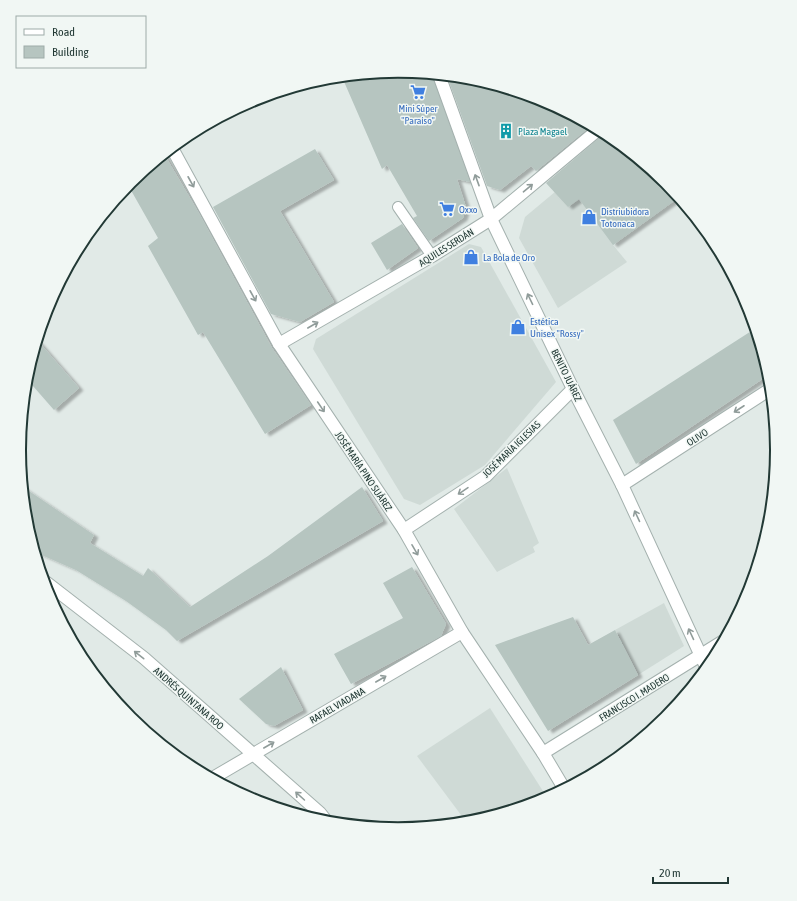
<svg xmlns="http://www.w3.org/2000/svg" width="797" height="901" viewBox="0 0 797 901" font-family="'Asap Condensed',sans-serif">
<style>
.built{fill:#cfdad6}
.building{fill:#b6c5c0;filter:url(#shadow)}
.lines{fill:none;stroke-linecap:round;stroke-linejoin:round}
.service-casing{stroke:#a4b1ae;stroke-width:12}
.minor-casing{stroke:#a4b1ae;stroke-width:14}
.tertiary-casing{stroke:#a4b1ae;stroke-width:14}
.service{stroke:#fff;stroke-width:10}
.minor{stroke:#fff;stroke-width:12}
.tertiary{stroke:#fff;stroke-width:12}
.oneway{stroke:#909c9a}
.labels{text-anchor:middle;stroke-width:3;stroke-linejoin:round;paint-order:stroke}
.shop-label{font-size:10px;fill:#366cbe;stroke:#f1f7f4;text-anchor:start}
.culture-label{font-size:10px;fill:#0d838f;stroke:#f1f7f4;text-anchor:start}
.street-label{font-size:10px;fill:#223935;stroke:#f1f7f4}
.rim{fill:none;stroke:#223935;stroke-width:2}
</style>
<defs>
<filter id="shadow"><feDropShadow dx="4.5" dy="2.5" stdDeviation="1" flood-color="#0004"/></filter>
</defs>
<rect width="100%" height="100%" fill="#e1eae7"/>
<g class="built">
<polygon points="616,141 667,182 703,226 699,229 674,201 613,245 627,262 558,308 519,238 525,217"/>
<polygon points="469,244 481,247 556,382 485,465 420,505 404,499 313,349 316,339"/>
<polygon points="507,468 539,543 533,547 535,552 497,572 454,509"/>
<polygon points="664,603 684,646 638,675 615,630"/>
<polygon points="490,708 548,799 467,823 417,756"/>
</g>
<g class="building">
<polygon points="399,71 432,74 470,182 457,179 466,207 463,218 429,241 413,218 417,216 387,165 382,169 342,77"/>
<polygon points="447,76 473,78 544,100 592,125 536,171 531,166 500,190 487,186"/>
<polygon points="605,133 667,182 668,184 663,188 674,201 613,245 579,199 568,207 546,183"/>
<polygon points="315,149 334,180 280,211 334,302 300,322 271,314 213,207"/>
<polygon points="164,154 200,215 272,348 311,405 265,434 203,332 198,335 148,246 158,238 128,185"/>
<polygon points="402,224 418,248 387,270 371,243"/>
<polygon points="756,328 770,374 636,464 613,420"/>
<polygon points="37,340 79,388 54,410 26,378"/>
<polygon points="23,487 94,535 90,543 143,576 148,568 190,607 268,556 362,487 383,521 177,641 166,630 126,601 76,570 35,552 26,524"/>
<polygon points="412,567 446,624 441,636 351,684 334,654 403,618 383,583"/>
<polygon points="573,617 588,645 615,630 638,675 548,731 495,645"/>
<polygon points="281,667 303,710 274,726 266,724 239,699"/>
</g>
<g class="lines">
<defs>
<polyline id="service" points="398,207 432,256"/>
<g id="minor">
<polyline points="172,148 279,344 404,530 462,632 543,753 565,790"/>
<polyline points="279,344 432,256 491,219 599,129"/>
<polyline points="622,485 772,388"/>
<polyline points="404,530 486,476 573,389"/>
<polyline points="44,582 47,583 144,658 320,813 328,823"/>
<polyline points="543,753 725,640"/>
<polyline points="211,779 462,632"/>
</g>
<polyline id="tertiary" points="439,75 491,219 573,389 622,485 707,669"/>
</defs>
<use href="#service" class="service-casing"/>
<use href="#minor" class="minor-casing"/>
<use href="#tertiary" class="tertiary-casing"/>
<use href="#service" class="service"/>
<use href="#minor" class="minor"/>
<use href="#tertiary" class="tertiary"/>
</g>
<defs><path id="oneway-shaft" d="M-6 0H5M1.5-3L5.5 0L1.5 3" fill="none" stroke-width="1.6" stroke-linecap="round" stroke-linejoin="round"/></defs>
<g class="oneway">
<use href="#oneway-shaft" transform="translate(477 180) rotate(-110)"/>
<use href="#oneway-shaft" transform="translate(191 182) rotate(61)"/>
<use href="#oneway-shaft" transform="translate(528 188) rotate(-40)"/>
<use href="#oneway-shaft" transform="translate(253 296) rotate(61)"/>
<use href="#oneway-shaft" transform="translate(530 299) rotate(-116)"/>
<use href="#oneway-shaft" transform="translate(313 325) rotate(-30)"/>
<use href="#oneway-shaft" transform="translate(321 407) rotate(56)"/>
<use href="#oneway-shaft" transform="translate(739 409) rotate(147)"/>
<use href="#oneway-shaft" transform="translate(463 491) rotate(146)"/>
<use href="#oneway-shaft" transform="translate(637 516) rotate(-115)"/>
<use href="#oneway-shaft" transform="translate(415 550) rotate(60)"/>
<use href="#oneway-shaft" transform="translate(691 634) rotate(-115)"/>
<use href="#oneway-shaft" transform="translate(139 655) rotate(-142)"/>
<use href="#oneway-shaft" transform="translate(381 679) rotate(-30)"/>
<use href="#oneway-shaft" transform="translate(269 745) rotate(-30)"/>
<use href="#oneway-shaft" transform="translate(300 796) rotate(-138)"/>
</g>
<defs>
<symbol id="supermarket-bare" viewBox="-9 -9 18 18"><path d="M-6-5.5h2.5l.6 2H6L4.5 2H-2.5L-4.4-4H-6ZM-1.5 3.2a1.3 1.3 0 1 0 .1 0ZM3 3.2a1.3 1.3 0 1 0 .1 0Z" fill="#3f7fe0" stroke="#f1f7f4" stroke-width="2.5" paint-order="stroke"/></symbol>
<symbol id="building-bare" viewBox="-9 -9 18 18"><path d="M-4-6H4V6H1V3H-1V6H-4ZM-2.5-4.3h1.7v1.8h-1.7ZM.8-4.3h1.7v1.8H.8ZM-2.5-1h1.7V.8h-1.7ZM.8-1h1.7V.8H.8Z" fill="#0f9aa8" stroke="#f1f7f4" stroke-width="2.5" paint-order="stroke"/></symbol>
<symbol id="shop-bare" viewBox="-9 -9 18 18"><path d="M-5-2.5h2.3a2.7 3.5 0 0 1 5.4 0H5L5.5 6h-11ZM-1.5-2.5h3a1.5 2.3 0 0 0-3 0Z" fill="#3f7fe0" stroke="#f1f7f4" stroke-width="2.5" paint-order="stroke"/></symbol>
</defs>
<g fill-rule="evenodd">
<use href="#supermarket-bare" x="407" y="81" width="22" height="22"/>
<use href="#building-bare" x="495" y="120" width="22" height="22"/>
<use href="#supermarket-bare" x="436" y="198" width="22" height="22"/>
<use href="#shop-bare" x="578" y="206" width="22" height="22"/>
<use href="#shop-bare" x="460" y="246" width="22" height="22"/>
<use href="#shop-bare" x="507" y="316" width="22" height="22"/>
</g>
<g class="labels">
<g class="shop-label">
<text x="418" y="112" text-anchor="middle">Mini Súper<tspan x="418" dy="12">"Paraíso"</tspan></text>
<text x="459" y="213">Oxxo</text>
<text x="601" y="215">Distriubidora<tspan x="601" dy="12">Totonaca</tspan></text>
<text x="483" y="261">La Bola de Oro</text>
<text x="530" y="325">Estética<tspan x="530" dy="12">Unisex "Rossy"</tspan></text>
</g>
<g class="culture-label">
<text x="518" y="135">Plaza Magael</text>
</g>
<g class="street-label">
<text transform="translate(446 247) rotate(-32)" y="4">AQUILES SERDÁN</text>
<text transform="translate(567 375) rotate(64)" y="4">BENITO JUÁREZ</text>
<text transform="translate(697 437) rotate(-33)" y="4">OLIVO</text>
<text transform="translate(511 449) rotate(-44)" y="4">JOSÉ MARÍA IGLESIAS</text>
<text transform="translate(364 471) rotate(56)" y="4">JOSÉ MARÍA PINO SUÁREZ</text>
<text transform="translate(634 697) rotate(-32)" y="4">FRANCISCO I. MADERO</text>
<text transform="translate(189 698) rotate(41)" y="4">ANDRÉS QUINTANA ROO</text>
<text transform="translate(337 705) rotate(-30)" y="4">RAFAEL VIADANA</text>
</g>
</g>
<path d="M0 0H797V901H0ZM26 450a372 372 0 1 1 744 0a372 372 0 1 1-744 0Z" fill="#f1f7f4" fill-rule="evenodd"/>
<path class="rim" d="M26 450a372 372 0 1 1 744 0a372 372 0 1 1-744 0Z"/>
<rect x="16" y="16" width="130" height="52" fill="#f1f7f4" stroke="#9eaba8"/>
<rect x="24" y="29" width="20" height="6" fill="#ffffff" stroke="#9eaba8"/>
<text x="52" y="36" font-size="12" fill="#223935">Road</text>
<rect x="24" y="46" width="20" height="12" fill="#b6c5c0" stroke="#9eaba8"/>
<text x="52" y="56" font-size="12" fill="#223935">Building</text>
<path d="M653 877v6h75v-6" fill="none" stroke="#223935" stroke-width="2"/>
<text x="659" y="877" font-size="12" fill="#223935" stroke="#f1f7f4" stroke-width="3" paint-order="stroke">20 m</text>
</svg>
